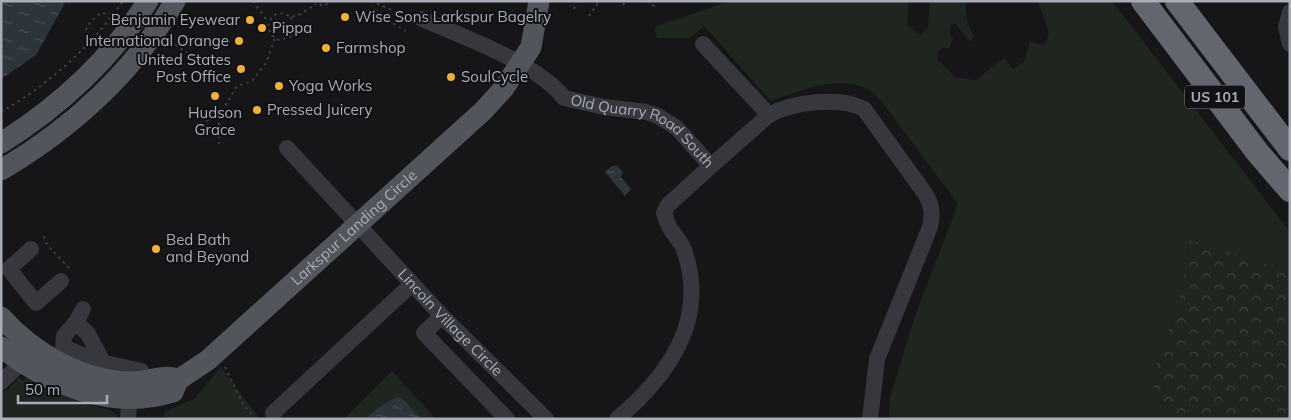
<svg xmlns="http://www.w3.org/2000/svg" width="1291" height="420" viewBox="0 0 1291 420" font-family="Mulish,sans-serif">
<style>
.green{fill:#1e261f}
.forest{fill:url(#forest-crowns)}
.water{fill:url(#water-ripples)}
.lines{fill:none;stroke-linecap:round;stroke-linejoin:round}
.path{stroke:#3d3f44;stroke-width:2;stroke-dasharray:2.5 4;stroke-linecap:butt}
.minor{stroke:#37383d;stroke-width:16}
.major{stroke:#53555c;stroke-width:21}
.highway{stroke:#63666e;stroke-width:24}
.poi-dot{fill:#f2b134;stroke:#111113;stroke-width:2}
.labels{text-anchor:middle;stroke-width:4;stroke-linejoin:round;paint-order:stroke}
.shield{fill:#111113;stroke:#7b7e86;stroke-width:1}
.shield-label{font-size:14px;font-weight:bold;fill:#a8adb8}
.poi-label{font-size:15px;fill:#a8adb8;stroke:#111113;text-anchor:start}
.street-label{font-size:15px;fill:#a8adb8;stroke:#111113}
</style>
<defs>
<pattern id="forest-crowns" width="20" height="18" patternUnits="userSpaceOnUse" patternTransform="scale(1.25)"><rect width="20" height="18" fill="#1e261f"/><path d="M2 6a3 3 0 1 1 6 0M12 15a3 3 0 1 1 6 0" fill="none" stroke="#3c433d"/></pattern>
<pattern id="water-ripples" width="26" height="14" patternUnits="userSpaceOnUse" patternTransform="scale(1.25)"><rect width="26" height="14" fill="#2c353c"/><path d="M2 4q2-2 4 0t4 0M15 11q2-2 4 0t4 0" fill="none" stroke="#485056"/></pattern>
</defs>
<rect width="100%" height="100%" fill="#161618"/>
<g class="green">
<path d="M 730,1 L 909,1 L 907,25 L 920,35 L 928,28 L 930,1 L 965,1 L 967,21 L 974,37 L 970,42 L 956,24 L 951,24 L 950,34 L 953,39 L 949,48 L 942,48 L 937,54 L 938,60 L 955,77 L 976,80 L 1004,58 L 1013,69 L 1024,62 L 1030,41 L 1041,45 C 1058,37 1041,15 1038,1 L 1112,1 L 1290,232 L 1290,271 L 1190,241 L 1179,302 L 1151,380 L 1159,397 L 1175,419 L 889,419 L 890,398 L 916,313 L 958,204 L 883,103 C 878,99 874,92 868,89 C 836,74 802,91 771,101 L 704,26 L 691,38 L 657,38 L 654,27 Z"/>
<polygon points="221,367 260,419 164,419 164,412 194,399"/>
<polygon points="392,371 436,419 344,419"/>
<path d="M 19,377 L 23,381 L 26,377 C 43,387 61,396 80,402 C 92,406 107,407 117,415 L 117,419 L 1,419 L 1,392 L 7,391 Z"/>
</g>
<polygon class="forest" points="1190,240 1290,271 1290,419 1175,419 1159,397 1151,380 1179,302"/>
<g class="water">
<polygon points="1,1 66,1 36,55 1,79"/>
<polygon points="612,166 617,166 623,172 621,177 631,189 625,196 605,172"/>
<path d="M 399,397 C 409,403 413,412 422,419 L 366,419 C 369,414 393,397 399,397 Z"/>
</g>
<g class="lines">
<g class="path">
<polyline points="253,1 268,22"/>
<polyline points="314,1 323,6 332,1"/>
<polyline points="341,1 356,1"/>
<polyline points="371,1 390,9 387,20 406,31"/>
<polyline points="647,1 658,9"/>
<polyline points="623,5 626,1"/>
<polyline points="574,9 577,1"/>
<polyline points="589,16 599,1"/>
<polyline points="291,17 294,30 290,37 279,40 270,34 268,22 276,14 283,13 291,17 301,14 316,4"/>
<polyline points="170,41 187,53"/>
<polyline points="88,43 86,27 100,13 114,14"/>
<path d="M 1,112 C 48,85 92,46 123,1"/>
<polyline points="219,116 219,144"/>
<polyline points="200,123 219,116 237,86 252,81 266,63 275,38"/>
<polyline points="44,236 47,245 70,269"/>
<polyline points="225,367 243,404 255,419"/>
</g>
<g class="minor">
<polyline points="1290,12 1286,27 1290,44"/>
<path id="s1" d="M 422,19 C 463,37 537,63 564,98 L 604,107 L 646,112 L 658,116 L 677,128 L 711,166 L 668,205 L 664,213 C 666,219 668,226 672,231 C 676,237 682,243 684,250 C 709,320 668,376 617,419"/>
<polyline points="703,44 769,115"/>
<path id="s2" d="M 287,148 L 442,316 L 546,419"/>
<path d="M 711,166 L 769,115 C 792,102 841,96 864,109 L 924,192 C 932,204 933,212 930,227 L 877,359 L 870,419"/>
<polyline points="31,249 9,269 36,303 61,281"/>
<polyline points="83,309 76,322 88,334 103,362"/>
<polyline points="442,316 424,333 507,419"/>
<polyline points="76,322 64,336 63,347 97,361 141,371 142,375"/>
<polyline points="1,382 21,363"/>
<polyline points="273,413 412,284"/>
<polyline points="128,419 130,387"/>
</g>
<g class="major">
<path d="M 1,143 C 60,106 110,60 148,1"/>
<path d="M 1,170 C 71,129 134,72 175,1"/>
<path d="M 1,317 C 33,353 83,382 133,382 C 146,382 167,373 178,380"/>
<path id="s3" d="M 1,347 C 49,385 112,411 173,392 L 178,380 L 208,360 L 483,111 L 504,88 L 531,47 L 539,1"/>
</g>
<g class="highway">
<polyline points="1143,1 1258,153 1290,190"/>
<polyline points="1177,1 1290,149"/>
</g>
</g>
<g class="poi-dot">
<circle cx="345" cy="17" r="5"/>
<circle cx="250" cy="20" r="5"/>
<circle cx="262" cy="28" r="5"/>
<circle cx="239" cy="41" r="5"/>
<circle cx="326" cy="48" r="5"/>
<circle cx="241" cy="69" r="5"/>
<circle cx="451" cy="77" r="5"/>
<circle cx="279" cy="86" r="5"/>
<circle cx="215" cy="96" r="5"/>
<circle cx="257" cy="110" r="5"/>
<circle cx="156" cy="249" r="5"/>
</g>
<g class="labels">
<rect class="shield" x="1185" y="85.5" width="60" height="23" rx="4"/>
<g class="shield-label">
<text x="1215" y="102">US 101</text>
</g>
<g class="poi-label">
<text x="355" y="22">Wise Sons Larkspur Bagelry</text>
<text x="240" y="25" text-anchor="end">Benjamin Eyewear</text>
<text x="272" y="33">Pippa</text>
<text x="229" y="46" text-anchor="end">International Orange</text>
<text x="336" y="53">Farmshop</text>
<text x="231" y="65" text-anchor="end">United States<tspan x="231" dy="17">Post Office</tspan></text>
<text x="461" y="82">SoulCycle</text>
<text x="289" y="91">Yoga Works</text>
<text x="267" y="115">Pressed Juicery</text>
<text x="215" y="118" text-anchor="middle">Hudson<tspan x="215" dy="17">Grace</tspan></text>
<text x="166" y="245">Bed Bath<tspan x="166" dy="17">and Beyond</tspan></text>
</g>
<g class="street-label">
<text dy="5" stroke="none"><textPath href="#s1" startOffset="252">Old Quarry Road South</textPath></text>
<text dy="5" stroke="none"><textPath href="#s3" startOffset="431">Larkspur Landing Circle</textPath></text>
<text dy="5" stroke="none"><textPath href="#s2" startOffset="239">Lincoln Village Circle</textPath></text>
</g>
</g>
<rect width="1291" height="420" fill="none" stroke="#a8adb8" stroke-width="5"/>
<path d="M18 395v8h89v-8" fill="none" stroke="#a8adb8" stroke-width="2.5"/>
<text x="25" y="395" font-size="15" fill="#a8adb8" stroke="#111113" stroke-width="4" paint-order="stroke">50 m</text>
</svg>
